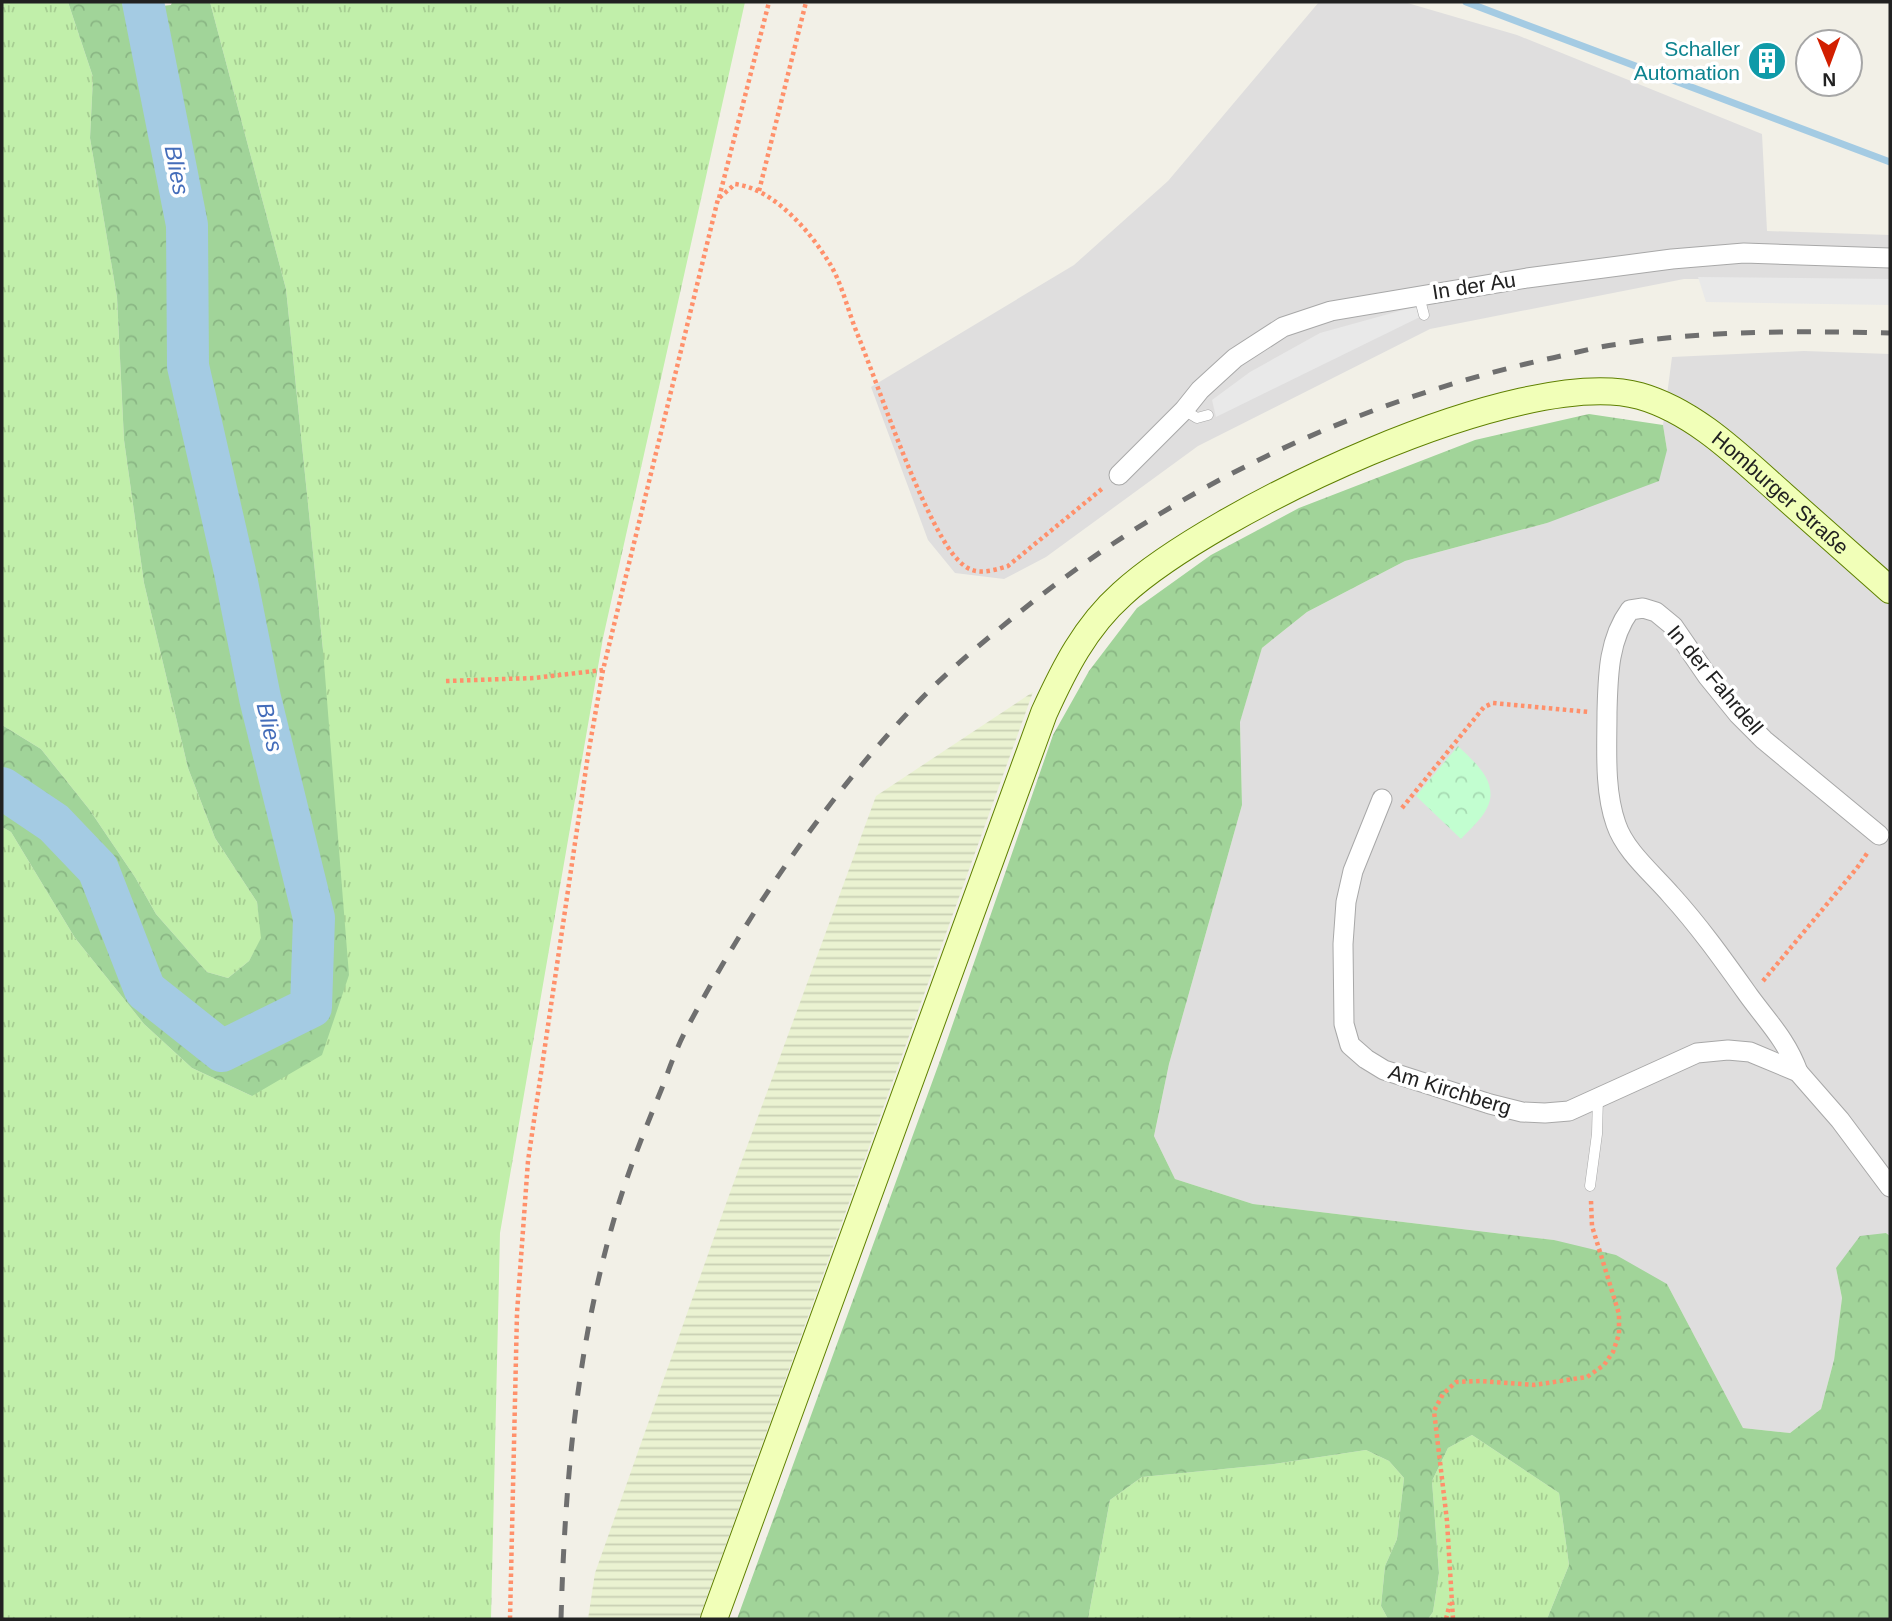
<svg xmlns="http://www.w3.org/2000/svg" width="1892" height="1621" viewBox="0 0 1892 1621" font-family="Helvetica,sans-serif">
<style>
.residential{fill:#dfdede}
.farmland{fill:url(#farmland-rules)}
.grass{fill:url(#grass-tufts)}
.forest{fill:url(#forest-crowns)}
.park{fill:url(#park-crowns)}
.parking{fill:#e9e9e9}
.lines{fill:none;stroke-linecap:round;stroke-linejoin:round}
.stream{stroke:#a4cbe3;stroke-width:7}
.river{stroke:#a4cbe3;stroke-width:42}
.service-casing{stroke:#a8a8a8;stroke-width:11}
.minor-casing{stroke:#a8a8a8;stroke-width:21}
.secondary-casing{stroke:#5f8000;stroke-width:28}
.path{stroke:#ff906b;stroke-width:4.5;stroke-dasharray:3.5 3.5;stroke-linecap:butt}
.service{stroke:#fff;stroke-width:10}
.minor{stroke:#fff;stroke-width:19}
.secondary{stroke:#f1ffb8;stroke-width:26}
.rail{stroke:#6f6f6f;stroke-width:5;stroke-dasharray:14 14;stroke-linecap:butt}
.labels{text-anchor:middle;stroke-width:7;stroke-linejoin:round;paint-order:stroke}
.culture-label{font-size:21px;fill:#0d838f;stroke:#fff;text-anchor:end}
.street-label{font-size:21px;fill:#212121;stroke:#fff}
.water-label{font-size:23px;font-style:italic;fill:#446dba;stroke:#fff}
</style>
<defs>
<pattern id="farmland-rules" width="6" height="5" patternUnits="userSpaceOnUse" patternTransform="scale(1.75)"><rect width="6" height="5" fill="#eaf2d1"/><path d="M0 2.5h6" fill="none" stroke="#c8cfb3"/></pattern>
<pattern id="grass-tufts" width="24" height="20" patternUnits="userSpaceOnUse" patternTransform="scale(1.75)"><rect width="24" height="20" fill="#c1efaa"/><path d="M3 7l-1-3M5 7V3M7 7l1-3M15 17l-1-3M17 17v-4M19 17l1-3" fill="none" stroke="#a6cd92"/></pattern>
<pattern id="forest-crowns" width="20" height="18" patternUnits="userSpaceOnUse" patternTransform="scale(1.75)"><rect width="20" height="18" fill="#a1d499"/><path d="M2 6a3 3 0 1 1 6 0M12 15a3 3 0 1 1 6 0" fill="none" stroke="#8ab684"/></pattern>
<pattern id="park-crowns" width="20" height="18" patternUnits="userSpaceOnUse" patternTransform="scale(1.75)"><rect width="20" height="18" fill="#c2fed0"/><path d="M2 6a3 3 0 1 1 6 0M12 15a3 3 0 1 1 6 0" fill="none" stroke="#a6d9b2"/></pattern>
</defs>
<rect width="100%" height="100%" fill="#f2f0e7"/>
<g class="residential">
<polygon points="1319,2 1404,2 1517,35 1762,134 1767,231 1890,235 1890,279 1684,279 1430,329 1198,446 1046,557 1004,579 955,573 928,540 871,387 1074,265 1168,181"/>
<polygon points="1804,351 1890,354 1890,1236 1886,1233 1836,1268 1842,1298 1834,1360 1821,1409 1790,1433 1743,1428 1667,1284 1554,1240 1253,1204 1175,1179 1154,1136 1169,1064 1242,805 1240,721 1262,648 1307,612 1405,561 1547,523 1667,450 1663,425 1672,357"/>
</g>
<polygon class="farmland" points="1033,692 699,1619 588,1619 595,1573 728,1198 876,796"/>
<g class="grass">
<polygon points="2,2 68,2 93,77 90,138 117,297 124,440 144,583 188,768 215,838 257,902 262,938 249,961 228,978 207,972 156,914 135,877 89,809 41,749 2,725"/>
<polygon points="210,2 745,2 603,638 500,1233 491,1619 2,1619 2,827 11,832 75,938 144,1024 192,1068 252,1096 323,650 286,289"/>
<polygon points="1472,1435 1559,1493 1569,1565 1547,1619 1428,1619 1433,1612 1439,1573 1432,1481 1448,1448"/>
<polygon points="1366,1450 1389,1461 1404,1478 1397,1539 1385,1566 1381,1606 1388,1619 1088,1619 1110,1500 1142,1477 1274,1464"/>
</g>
<g class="forest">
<polygon points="68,2 122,2 124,10 171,5 172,2 210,2 286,289 323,650 349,975 322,1055 252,1096 192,1068 144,1024 75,938 11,832 2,827 2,725 41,749 89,809 135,877 156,914 207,972 228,978 249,961 261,938 257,902 215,838 188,768 144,583 124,440 117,297 90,138 93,77"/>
<polygon points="1589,414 1663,425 1667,450 1659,481 1547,523 1405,561 1307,612 1262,648 1240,722 1242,805 1169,1064 1154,1136 1175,1179 1253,1204 1554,1240 1616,1255 1667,1284 1743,1428 1790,1433 1821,1409 1834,1360 1842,1298 1836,1268 1860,1236 1886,1233 1890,1236 1890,1619 1547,1619 1569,1565 1559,1493 1472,1435 1448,1448 1432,1481 1439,1573 1433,1612 1428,1619 1388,1619 1381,1606 1385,1566 1397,1539 1404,1478 1389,1461 1366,1450 1274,1464 1142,1477 1110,1500 1088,1619 737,1619 942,1055 1053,735 1089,671 1137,608 1211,555 1299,508 1475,440"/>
</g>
<path class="park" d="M 1458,746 C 1474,762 1500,782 1487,808 C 1482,819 1469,830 1461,839 L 1416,796 Z"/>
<g class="parking">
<polygon points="1698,277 1890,279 1890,305 1706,302"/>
<polygon points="1421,305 1424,315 1216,417 1212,400 1250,372 1320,333"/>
</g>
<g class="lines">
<polyline class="stream" points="1466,2 1890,162"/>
<polyline class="river" points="2,788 54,823 98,869 145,990 222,1051 311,1007 314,918 260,698 235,572 188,366 187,225 143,2"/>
<defs>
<g id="service">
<polyline points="1419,296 1424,315"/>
<polyline points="1184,410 1197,418 1208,415"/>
<polyline points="1590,1186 1597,1134 1598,1097"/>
</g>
<g id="minor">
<polyline points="1119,475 1184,410 1200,390 1235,358 1283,327 1331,311 1527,278 1672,259 1744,253 1890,258"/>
<polyline points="1382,799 1353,871 1346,902 1343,944 1344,1024 1350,1045 1366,1059 1384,1070 1490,1104 1522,1112 1545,1113 1569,1111 1697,1053 1728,1050 1750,1052 1798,1072 1840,1120 1890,1187"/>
<path d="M 1798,1072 C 1787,1041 1768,1022 1749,996 C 1724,961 1700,927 1671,895 C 1652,873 1625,851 1616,824 C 1604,790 1607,748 1607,712 C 1608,677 1608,640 1630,610 L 1643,608 L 1656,612 L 1673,626 L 1708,677 L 1738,714 L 1764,740 L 1879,835"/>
</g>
<g id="secondary">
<path id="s1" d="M 714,1619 L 1044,713 C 1064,669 1085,627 1122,594 C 1211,512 1521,363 1640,396 C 1696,412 1741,458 1783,495 C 1819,527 1854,558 1890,590"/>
</g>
</defs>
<use href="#service" class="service-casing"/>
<use href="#minor" class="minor-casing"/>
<use href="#secondary" class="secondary-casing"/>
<g class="path">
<polyline points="759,191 806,2"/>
<polyline points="719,198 769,2"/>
<polyline points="446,681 534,678 603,670"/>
<polyline points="1402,808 1484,707 1493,703 1589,712"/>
<polyline points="1763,981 1857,868 1868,852"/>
<path d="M 510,1619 L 517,1313 L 528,1161 L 588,755 L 603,670 L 718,199 L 735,184 C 774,189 810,231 830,264 C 842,284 848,311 857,333 C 882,396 903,461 933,521 C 941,536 955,564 972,570 C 983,574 998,569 1008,566 L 1103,488"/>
<polyline points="1446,1619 1450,1603"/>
<polyline points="1453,1619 1447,1521 1434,1411 1443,1394 1456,1382 1481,1381 1534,1385 1587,1377 1604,1365 1613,1352 1619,1334 1619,1314 1592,1226 1591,1201"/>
</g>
<use href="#service" class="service"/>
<use href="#minor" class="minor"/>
<use href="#secondary" class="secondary"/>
<path class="rail" d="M 561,1619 C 565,1480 577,1340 618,1206 C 630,1166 646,1127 662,1088 C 669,1069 676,1049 686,1030 C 749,911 827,796 921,699 C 950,669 983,642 1015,616 C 1171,489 1351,403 1547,359 C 1571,354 1595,347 1619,344 C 1709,330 1799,331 1890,333"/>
</g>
<defs>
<symbol id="building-disc" viewBox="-11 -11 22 22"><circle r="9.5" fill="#0f9aa8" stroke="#fff"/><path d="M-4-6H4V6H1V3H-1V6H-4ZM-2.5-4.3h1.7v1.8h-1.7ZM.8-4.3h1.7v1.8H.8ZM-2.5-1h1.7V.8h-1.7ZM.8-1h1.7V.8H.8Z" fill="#fff"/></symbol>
</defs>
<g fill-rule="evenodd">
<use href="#building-disc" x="1745" y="39" width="44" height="44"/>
</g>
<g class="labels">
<g class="culture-label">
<text x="1740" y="56">Schaller<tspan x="1740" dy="24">Automation</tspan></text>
</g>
<g class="street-label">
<text transform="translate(1474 286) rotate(-9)" y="7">In der Au</text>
<text dy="7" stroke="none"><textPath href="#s1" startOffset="1846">Homburger Straße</textPath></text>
<text transform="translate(1715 680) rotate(50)" y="7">In der Fahrdell</text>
<text transform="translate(1450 1090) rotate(17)" y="7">Am Kirchberg</text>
</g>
<g class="water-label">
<text transform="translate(177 170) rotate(79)" y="8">Blies</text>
<text transform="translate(270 727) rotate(77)" y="8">Blies</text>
</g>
</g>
<rect width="1892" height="1621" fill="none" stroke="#212121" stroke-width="7"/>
<g transform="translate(1829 63) rotate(179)"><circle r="33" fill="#ffffff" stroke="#a6a6a6" stroke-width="2"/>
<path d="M0-5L12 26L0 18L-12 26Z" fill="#d21f00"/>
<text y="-10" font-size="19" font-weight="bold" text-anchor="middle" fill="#212121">N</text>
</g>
</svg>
